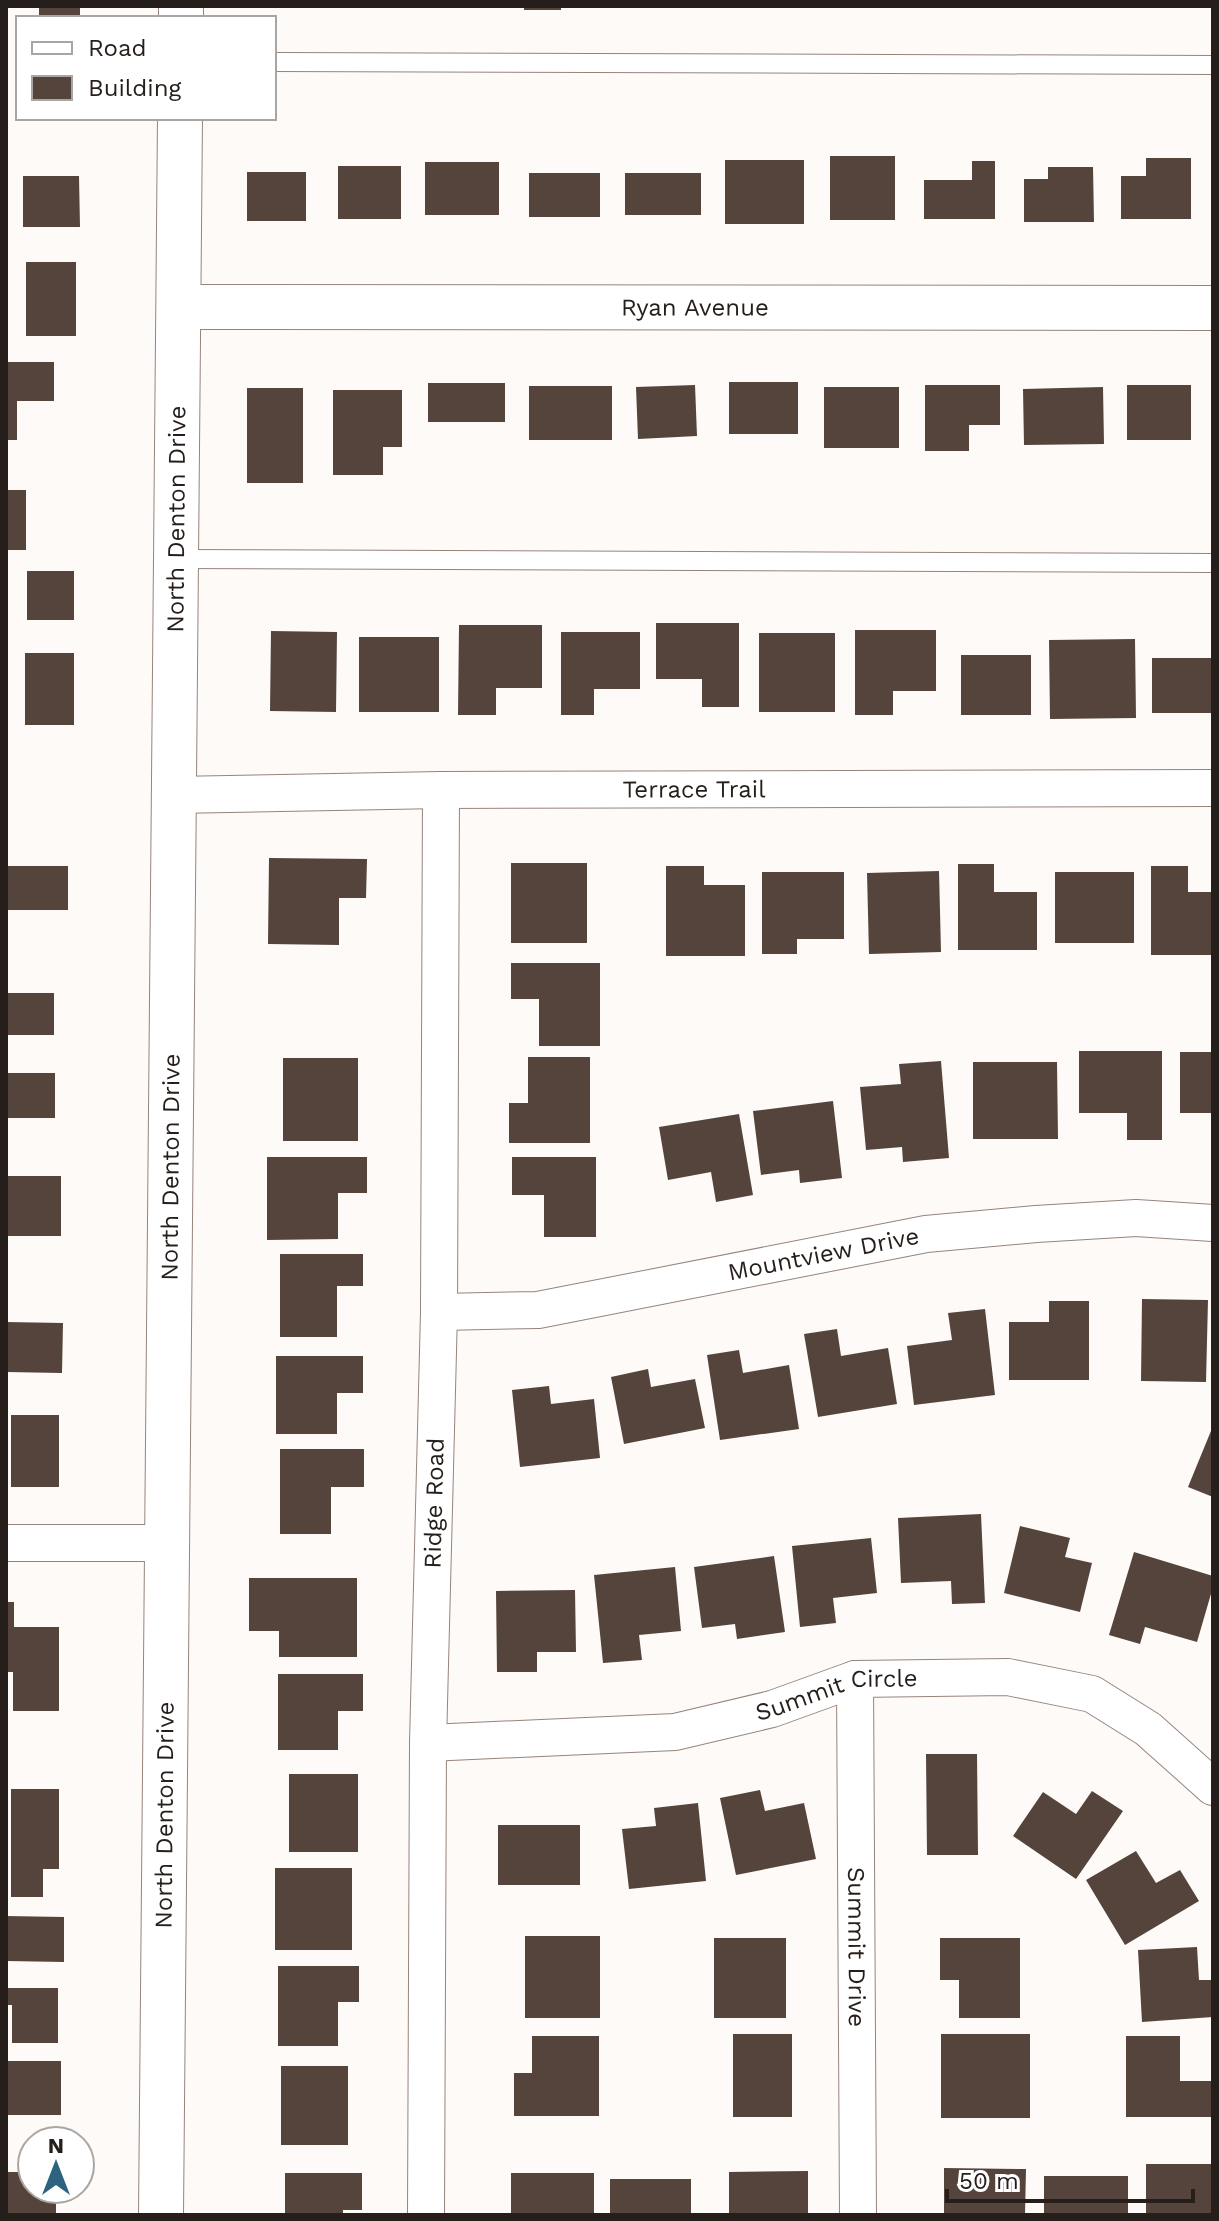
<svg xmlns="http://www.w3.org/2000/svg" width="1219" height="2221" viewBox="0 0 1219 2221" font-family="'Work Sans',sans-serif">
<style>
.building{fill:#54443c}
.lines{fill:none;stroke-linecap:round;stroke-linejoin:round}
.service-casing{stroke:#96847b;stroke-width:20}
.minor-casing{stroke:#96847b;stroke-width:38}
.tertiary-casing{stroke:#96847b;stroke-width:46}
.service{stroke:#fff;stroke-width:18}
.minor{stroke:#fff;stroke-width:36}
.tertiary{stroke:#fff;stroke-width:44}
.labels{text-anchor:middle;stroke-width:8;stroke-linejoin:round;paint-order:stroke}
.street-label{font-size:24px;fill:#251e1a;stroke:#fff}
</style>
<rect width="100%" height="100%" fill="#fefaf8"/>
<g class="building">
<rect x="39" y="6" width="41" height="12"/>
<rect x="524" y="6" width="37" height="4"/>
<rect x="830" y="156" width="65" height="64"/>
<polygon points="1146,158 1191,158 1191,219 1121,219 1121,176 1146,176"/>
<rect x="725" y="160" width="79" height="64"/>
<polygon points="972,161 995,161 995,219 924,219 924,180 972,180"/>
<rect x="425" y="162" width="74" height="53"/>
<rect x="338" y="166" width="63" height="53"/>
<polygon points="1048,167 1093,167 1094,222 1024,222 1024,179 1048,179"/>
<rect x="247" y="172" width="59" height="49"/>
<rect x="529" y="173" width="71" height="44"/>
<rect x="625" y="173" width="76" height="42"/>
<polygon points="23,176 79,176 80,227 23,227"/>
<rect x="26" y="262" width="50" height="74"/>
<polygon points="6,362 54,362 54,401 17,401 17,440 6,440"/>
<rect x="729" y="382" width="69" height="52"/>
<rect x="428" y="383" width="77" height="39"/>
<polygon points="695,385 697,436 638,439 636,387"/>
<polygon points="925,385 1000,385 1000,425 969,425 969,451 925,451"/>
<rect x="1127" y="385" width="64" height="55"/>
<rect x="529" y="386" width="83" height="54"/>
<rect x="824" y="387" width="75" height="61"/>
<polygon points="1103,387 1104,444 1024,445 1023,389"/>
<rect x="247" y="388" width="56" height="95"/>
<polygon points="333,390 402,390 402,447 383,447 383,475 333,475"/>
<rect x="6" y="490" width="20" height="60"/>
<rect x="27" y="571" width="47" height="49"/>
<polygon points="656,623 739,623 739,707 702,707 702,679 656,679"/>
<polygon points="459,625 542,625 542,688 496,688 496,715 458,715"/>
<polygon points="855,630 936,630 936,691 893,691 893,715 855,715"/>
<polygon points="271,631 337,632 336,712 270,711"/>
<polygon points="561,632 640,632 640,689 594,689 594,715 561,715"/>
<rect x="759" y="633" width="76" height="79"/>
<rect x="359" y="637" width="80" height="75"/>
<polygon points="1135,639 1136,718 1050,719 1049,640"/>
<rect x="25" y="653" width="49" height="72"/>
<rect x="961" y="655" width="70" height="60"/>
<rect x="1152" y="658" width="61" height="55"/>
<polygon points="269,858 367,859 366,898 339,898 339,945 268,944"/>
<rect x="511" y="863" width="76" height="80"/>
<polygon points="958,864 994,864 994,892 1037,892 1037,950 958,950"/>
<rect x="6" y="866" width="62" height="44"/>
<polygon points="666,866 704,866 704,885 745,885 745,956 666,956"/>
<polygon points="1151,866 1188,866 1188,892 1213,892 1213,955 1151,955"/>
<polygon points="939,871 941,952 869,954 867,873"/>
<polygon points="762,872 844,872 844,939 797,939 797,954 762,954"/>
<rect x="1055" y="872" width="79" height="71"/>
<polygon points="511,963 600,963 600,1046 539,1046 539,999 511,999"/>
<rect x="6" y="993" width="48" height="42"/>
<polygon points="1079,1051 1162,1051 1162,1140 1127,1140 1127,1113 1079,1113"/>
<rect x="1180" y="1052" width="33" height="61"/>
<polygon points="528,1057 590,1057 590,1143 509,1143 509,1103 528,1103"/>
<rect x="283" y="1058" width="75" height="83"/>
<polygon points="941,1061 949,1158 903,1162 902,1147 866,1150 860,1087 901,1084 899,1064"/>
<polygon points="973,1062 1057,1062 1058,1139 973,1139"/>
<rect x="6" y="1073" width="49" height="45"/>
<polygon points="833,1101 842,1178 800,1183 799,1170 761,1175 753,1111"/>
<polygon points="739,1114 753,1195 716,1202 711,1172 668,1180 659,1127"/>
<polygon points="267,1157 367,1157 367,1193 338,1193 338,1239 267,1240"/>
<polygon points="512,1157 596,1157 596,1237 544,1237 544,1195 512,1195"/>
<rect x="8" y="1176" width="53" height="60"/>
<polygon points="280,1254 363,1254 363,1286 337,1286 337,1337 280,1337"/>
<polygon points="1142,1299 1208,1300 1206,1382 1141,1381"/>
<polygon points="1049,1301 1089,1301 1089,1380 1009,1380 1009,1322 1049,1322"/>
<polygon points="985,1309 995,1395 914,1405 907,1346 952,1340 948,1313"/>
<polygon points="6,1322 63,1323 62,1373 6,1372"/>
<polygon points="837,1329 841,1356 888,1348 897,1404 818,1417 804,1334"/>
<polygon points="739,1350 743,1373 789,1365 799,1429 720,1440 707,1355"/>
<polygon points="276,1356 363,1356 363,1393 337,1393 337,1434 276,1434"/>
<polygon points="648,1369 651,1387 695,1379 705,1428 624,1444 611,1377"/>
<polygon points="549,1386 551,1404 594,1399 600,1458 520,1467 512,1390"/>
<rect x="11" y="1415" width="48" height="72"/>
<polygon points="1213,1426 1213,1497 1188,1487"/>
<polygon points="280,1449 364,1449 364,1487 331,1487 331,1534 280,1534"/>
<polygon points="981,1514 985,1603 952,1604 951,1581 901,1583 898,1518"/>
<polygon points="1020,1526 1070,1538 1065,1557 1092,1563 1080,1612 1004,1593"/>
<polygon points="871,1538 877,1593 833,1598 836,1623 800,1627 792,1546"/>
<polygon points="1134,1552 1213,1576 1213,1587 1197,1642 1145,1627 1140,1644 1109,1635"/>
<polygon points="774,1556 785,1632 737,1639 735,1624 702,1628 694,1567"/>
<polygon points="675,1567 681,1631 639,1635 642,1660 603,1663 594,1575"/>
<polygon points="249,1578 357,1578 357,1657 279,1657 279,1631 249,1631"/>
<polygon points="575,1590 576,1652 537,1652 537,1672 497,1672 496,1591"/>
<polygon points="6,1602 14,1602 14,1627 59,1627 59,1711 13,1711 13,1672 6,1672"/>
<polygon points="278,1674 363,1674 363,1711 338,1711 338,1750 278,1750"/>
<polygon points="926,1754 977,1754 978,1855 927,1855"/>
<rect x="289" y="1774" width="69" height="78"/>
<polygon points="11,1789 59,1789 59,1869 43,1869 43,1897 11,1897"/>
<polygon points="760,1790 765,1811 804,1803 816,1859 736,1875 720,1798"/>
<polygon points="1092,1791 1123,1811 1076,1879 1013,1836 1043,1792 1076,1814"/>
<polygon points="698,1803 706,1881 629,1889 622,1829 656,1826 654,1808"/>
<rect x="498" y="1825" width="82" height="60"/>
<polygon points="1136,1851 1156,1883 1180,1870 1199,1901 1125,1945 1086,1880"/>
<rect x="275" y="1868" width="77" height="82"/>
<polygon points="6,1916 64,1917 64,1962 6,1961"/>
<rect x="525" y="1936" width="75" height="82"/>
<rect x="714" y="1938" width="72" height="80"/>
<polygon points="940,1938 1020,1938 1020,2018 959,2018 959,1980 940,1980"/>
<polygon points="1197,1947 1199,1980 1213,1980 1213,2017 1142,2022 1138,1950"/>
<polygon points="278,1966 359,1966 359,2002 338,2002 338,2046 278,2046"/>
<polygon points="6,1988 58,1988 58,2043 12,2043 12,2005 6,2005"/>
<rect x="733" y="2034" width="59" height="83"/>
<rect x="941" y="2034" width="89" height="84"/>
<polygon points="532,2036 599,2036 599,2116 514,2116 514,2073 532,2073"/>
<polygon points="1126,2036 1180,2036 1180,2081 1211,2081 1211,2117 1126,2117"/>
<rect x="6" y="2061" width="55" height="54"/>
<rect x="281" y="2066" width="67" height="79"/>
<rect x="1146" y="2164" width="67" height="51"/>
<polygon points="944,2168 1026,2169 1025,2215 944,2215"/>
<polygon points="808,2171 808,2215 729,2215 729,2172"/>
<polygon points="6,2172 32,2172 32,2189 56,2189 56,2215 6,2215"/>
<polygon points="285,2173 362,2173 362,2210 343,2210 343,2215 285,2215"/>
<rect x="511" y="2173" width="83" height="42"/>
<rect x="1044" y="2176" width="84" height="39"/>
<rect x="610" y="2179" width="81" height="36"/>
</g>
<g class="lines">
<defs>
<g id="service">
<polyline points="274,62 1213,65"/>
<polyline points="176,559 1213,563"/>
</g>
<g id="minor">
<path id="s1" d="M 174,795 L 441,790 L 1213,788"/>
<path id="s2" d="M 439,1312 L 538,1310 L 926,1234 L 1036,1224 L 1136,1218 L 1213,1223"/>
<polyline points="6,1543 167,1543"/>
<path id="s3" d="M 855,1679 L 858,2215"/>
<path id="s4" d="M 428,1743 L 675,1732 L 772,1709 L 855,1679 L 1008,1677 L 1092,1694 L 1148,1729 L 1213,1787"/>
<path id="s5" d="M 426,2215 L 428,1743 L 439,1312 L 441,790"/>
</g>
<g id="tertiary">
<polyline points="181,18 181,6"/>
<path id="s6" d="M 179,307 L 1213,308"/>
<path id="s7" d="M 161,2215 L 180,118"/>
</g>
</defs>
<use href="#service" class="service-casing"/>
<use href="#minor" class="minor-casing"/>
<use href="#tertiary" class="tertiary-casing"/>
<use href="#service" class="service"/>
<use href="#minor" class="minor"/>
<use href="#tertiary" class="tertiary"/>
</g>
<g class="labels">
<g class="street-label">
<text dy="8" stroke="none"><textPath href="#s6" startOffset="516">Ryan Avenue</textPath></text>
<text dy="8" stroke="none"><textPath href="#s7" startOffset="1696">North Denton Drive</textPath></text>
<text dy="8" stroke="none"><textPath href="#s1" startOffset="520">Terrace Trail</textPath></text>
<text dy="8" stroke="none"><textPath href="#s7" startOffset="1048">North Denton Drive</textPath></text>
<text dy="8" stroke="none"><textPath href="#s2" startOffset="390">Mountview Drive</textPath></text>
<text dy="8" stroke="none"><textPath href="#s5" startOffset="712">Ridge Road</textPath></text>
<text dy="8" stroke="none"><textPath href="#s4" startOffset="414">Summit Circle</textPath></text>
<text dy="8" stroke="none"><textPath href="#s7" startOffset="400">North Denton Drive</textPath></text>
<text dy="8" stroke="none"><textPath href="#s3" startOffset="268">Summit Drive</textPath></text>
</g>
</g>
<rect width="1219" height="2221" fill="none" stroke="#251e1a" stroke-width="16"/>
<rect x="16" y="16" width="260" height="104" fill="#ffffff" stroke="#a8a5a3" stroke-width="2"/>
<rect x="32" y="42" width="40" height="12" fill="#ffffff" stroke="#a8a5a3" stroke-width="2"/>
<text x="88" y="56" font-size="24" fill="#251e1a">Road</text>
<rect x="32" y="76" width="40" height="24" fill="#54443c" stroke="#a8a5a3" stroke-width="2"/>
<text x="88" y="96" font-size="24" fill="#251e1a">Building</text>
<g transform="translate(56 2165)"><circle r="38" fill="#ffffff" stroke="#a8a5a3" stroke-width="2"/>
<path d="M0-6L14 30L0 20L-14 30Z" fill="#2e637f"/>
<text y="-12" font-size="22" font-weight="bold" text-anchor="middle" fill="#251e1a">N</text>
</g>
<path d="M947 2189v12h246v-12" fill="none" stroke="#251e1a" stroke-width="4"/>
<text x="959" y="2189" font-size="24" fill="#251e1a" stroke="#ffffff" stroke-width="6" paint-order="stroke">50 m</text>
</svg>
